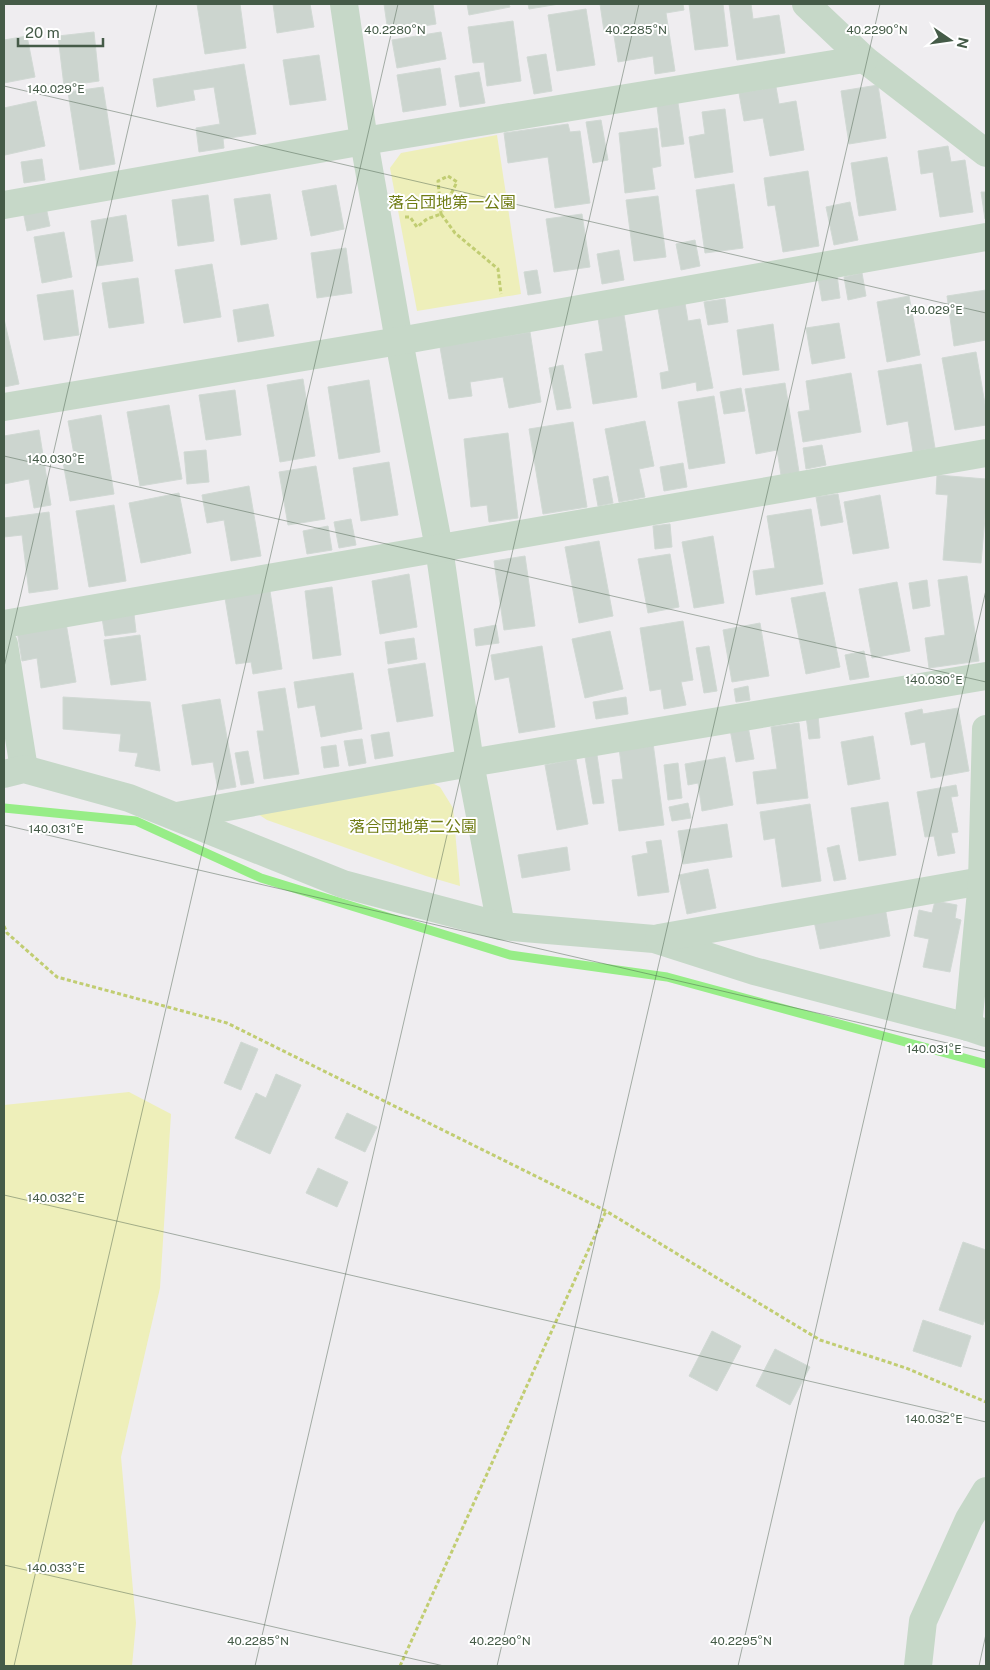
<svg xmlns="http://www.w3.org/2000/svg" width="990" height="1670" viewBox="0 0 990 1670" font-family="'Public Sans','Noto Sans JP',sans-serif">
<style>
.green{fill:#eeefba}
.lines{fill:none;stroke-linecap:round;stroke-linejoin:round}
.stream{stroke:#97ed87;stroke-width:9}
.building{fill:#ccd5cf;stroke:#d1d9d4}
.path{stroke:#c1cd72;stroke-width:3;stroke-dasharray:4 2.5;stroke-linecap:butt}
.minor{stroke:#c6d8c8;stroke-width:28}
.ticks{fill:none;stroke:#455b48;stroke-width:1;stroke-opacity:0.45}
.labels{text-anchor:middle;stroke-width:4;stroke-linejoin:round;paint-order:stroke}
.park-label{font-size:16px;fill:#707d15;stroke:#fff}
.ticks-label{font-size:12px;text-anchor:middle;fill:#455b48;stroke:#fff;stroke-width:4;stroke-linejoin:round;paint-order:stroke}
</style>
<rect width="100%" height="100%" fill="#efedf0"/>
<g class="green">
<polygon points="497,135 521,294 417,311 390,168 401,153"/>
<polygon points="426,780 440,787 453,808 460,886 426,876 267,820 255,812"/>
<polygon points="129,1092 171,1114 160,1288 121,1457 136,1623 132,1666 4,1666 4,1105"/>
</g>
<g class="lines">
<polyline class="stream" points="4,808 136,821 261,878 510,955 667,977 986,1064"/>
</g>
<g class="building">
<polygon points="197,4 240,4 246,48 205,54"/>
<polygon points="273,4 310,4 314,27 277,33"/>
<polygon points="384,4 433,4 436,24 388,32"/>
<polygon points="467,4 509,4 510,7 469,15"/>
<polygon points="528,4 559,4 529,9"/>
<polygon points="600,4 683,4 684,10 666,13 675,71 655,74 653,56 618,62 613,29 604,31"/>
<polygon points="689,4 723,4 728,46 695,50"/>
<polygon points="729,4 751,4 753,19 779,15 785,53 737,60"/>
<polygon points="586,9 595,65 557,71 548,15"/>
<polygon points="513,21 521,81 487,86 484,62 473,63 468,27"/>
<polygon points="94,32 99,81 64,86 58,36"/>
<polygon points="441,32 446,59 397,68 392,40"/>
<polygon points="27,36 35,77 4,83 4,40"/>
<polygon points="546,54 552,91 534,94 527,57"/>
<polygon points="319,55 326,100 290,105 283,60"/>
<polygon points="244,64 256,134 223,139 224,148 199,152 196,128 220,124 214,87 193,90 195,100 157,107 153,79"/>
<polygon points="440,68 446,105 403,112 397,75"/>
<polygon points="479,72 485,103 460,107 455,76"/>
<polygon points="878,85 886,138 849,144 841,91"/>
<polygon points="103,87 115,164 80,170 68,92"/>
<polygon points="776,87 779,104 796,101 804,150 770,156 763,118 744,121 739,93"/>
<polygon points="36,101 45,146 5,155 4,108"/>
<polygon points="678,103 684,144 662,147 657,106"/>
<polygon points="725,109 733,172 695,178 689,137 705,134 702,112"/>
<polygon points="601,120 608,160 593,163 586,122"/>
<polygon points="568,124 570,132 580,131 590,203 555,208 548,157 508,163 504,133"/>
<polygon points="657,128 661,166 652,168 655,189 625,193 619,133"/>
<polygon points="948,146 951,162 965,160 973,212 940,217 933,172 921,174 918,151"/>
<polygon points="887,157 896,210 859,216 851,163"/>
<polygon points="42,159 45,180 24,183 21,162"/>
<polygon points="808,171 819,246 783,252 775,205 768,206 764,178"/>
<polygon points="734,184 743,248 705,253 696,190"/>
<polygon points="336,185 344,229 311,236 302,191"/>
<polygon points="981,192 986,192 986,219 985,219"/>
<polygon points="270,194 277,239 241,245 234,199"/>
<polygon points="208,195 214,241 178,246 172,200"/>
<polygon points="658,196 666,257 634,261 626,200"/>
<polygon points="850,202 858,240 834,245 826,207"/>
<polygon points="46,207 50,226 27,231 23,211"/>
<polygon points="582,214 590,267 554,272 546,219"/>
<polygon points="126,215 133,261 97,266 91,221"/>
<polygon points="64,232 72,277 42,283 34,237"/>
<polygon points="695,240 700,266 681,270 676,244"/>
<polygon points="346,248 352,293 317,298 311,253"/>
<polygon points="619,250 624,280 602,284 597,254"/>
<polygon points="212,264 221,317 184,323 175,270"/>
<polygon points="537,270 541,293 528,295 524,272"/>
<polygon points="862,273 866,296 848,300 844,277"/>
<polygon points="837,275 840,298 822,301 818,278"/>
<polygon points="138,278 144,323 109,328 102,283"/>
<polygon points="73,290 79,335 44,340 37,295"/>
<polygon points="986,290 986,340 954,346 947,296"/>
<polygon points="909,296 920,355 887,362 877,302"/>
<polygon points="725,299 728,322 708,325 704,302"/>
<polygon points="685,303 688,321 700,319 713,388 697,391 696,382 662,389 660,373 669,371 658,308"/>
<polygon points="268,304 274,336 238,342 233,310"/>
<polygon points="624,315 637,397 593,404 585,354 603,351 598,318"/>
<polygon points="4,319 19,384 4,387"/>
<polygon points="839,323 845,358 812,364 806,328"/>
<polygon points="773,324 779,370 743,375 737,330"/>
<polygon points="530,332 541,402 509,408 503,377 470,382 472,396 449,399 440,347"/>
<polygon points="976,352 986,410 986,425 955,430 942,358"/>
<polygon points="921,364 935,448 913,452 908,421 887,425 878,371"/>
<polygon points="563,365 571,408 557,410 549,368"/>
<polygon points="851,373 861,432 803,442 798,412 810,410 806,381"/>
<polygon points="303,379 315,456 280,462 267,385"/>
<polygon points="369,380 380,452 339,459 328,387"/>
<polygon points="785,383 799,472 781,475 777,450 756,454 745,389"/>
<polygon points="741,388 745,411 724,414 720,392"/>
<polygon points="235,390 241,435 206,440 199,395"/>
<polygon points="714,396 725,463 689,469 678,402"/>
<polygon points="169,405 182,479 140,486 127,412"/>
<polygon points="101,415 114,494 70,501 63,462 75,460 68,421"/>
<polygon points="645,421 654,466 639,469 645,497 619,502 605,429"/>
<polygon points="573,422 587,507 543,514 529,429"/>
<polygon points="39,430 51,505 34,508 29,479 4,484 4,436"/>
<polygon points="508,433 518,518 489,522 487,505 471,507 464,439"/>
<polygon points="822,445 826,465 806,469 803,448"/>
<polygon points="206,450 209,482 187,484 184,452"/>
<polygon points="389,462 398,515 361,521 353,468"/>
<polygon points="683,463 687,487 664,491 660,467"/>
<polygon points="316,466 325,519 288,525 279,472"/>
<polygon points="937,475 986,479 986,506 981,563 943,560 948,495 936,494"/>
<polygon points="608,476 613,503 598,506 593,479"/>
<polygon points="249,486 261,556 231,561 224,520 207,523 202,495"/>
<polygon points="179,493 191,553 141,563 129,503"/>
<polygon points="838,494 843,522 821,526 816,497"/>
<polygon points="880,495 889,548 853,554 844,502"/>
<polygon points="114,505 126,581 89,587 76,511"/>
<polygon points="811,509 823,584 756,595 753,571 775,568 767,516"/>
<polygon points="49,512 58,589 29,593 22,535 4,537 4,518"/>
<polygon points="351,519 356,545 339,548 334,522"/>
<polygon points="670,524 672,547 655,549 653,526"/>
<polygon points="328,526 332,550 307,554 303,531"/>
<polygon points="713,536 724,603 694,608 682,542"/>
<polygon points="599,541 613,616 579,623 565,547"/>
<polygon points="670,554 679,607 648,613 638,559"/>
<polygon points="525,556 535,626 504,630 494,561"/>
<polygon points="409,574 417,627 380,634 372,581"/>
<polygon points="967,576 979,661 929,668 925,638 945,635 938,580"/>
<polygon points="927,580 930,606 913,609 909,583"/>
<polygon points="897,582 910,651 872,658 859,589"/>
<polygon points="332,587 341,655 313,659 305,591"/>
<polygon points="270,591 282,669 253,674 251,662 236,664 225,598"/>
<polygon points="825,592 840,667 806,674 791,598"/>
<polygon points="134,614 136,632 105,636 102,618"/>
<polygon points="683,621 693,680 681,682 686,705 664,709 661,689 650,691 640,628"/>
<polygon points="66,623 76,682 41,688 37,658 22,661 17,631"/>
<polygon points="760,623 769,676 732,682 723,630"/>
<polygon points="496,625 499,643 476,646 474,629"/>
<polygon points="610,631 623,689 585,698 572,639"/>
<polygon points="140,635 146,680 111,685 104,640"/>
<polygon points="414,638 417,659 388,664 385,642"/>
<polygon points="542,646 555,727 519,733 509,677 495,680 491,655"/>
<polygon points="709,646 717,691 704,693 696,648"/>
<polygon points="864,651 869,677 850,680 845,655"/>
<polygon points="425,663 433,716 397,722 388,669"/>
<polygon points="353,673 362,729 321,737 315,705 298,708 294,682"/>
<polygon points="748,686 750,700 736,702 734,689"/>
<polygon points="285,688 299,774 264,779 257,731 264,731 258,692"/>
<polygon points="63,697 150,702 160,771 135,766 138,753 119,751 121,734 63,729"/>
<polygon points="626,697 628,714 596,719 593,702"/>
<polygon points="220,699 236,787 218,790 213,762 192,765 182,705"/>
<polygon points="958,708 969,771 931,778 925,742 911,745 905,713 922,709 923,714"/>
<polygon points="818,715 820,738 809,739 806,716"/>
<polygon points="799,723 808,798 757,804 753,772 777,769 771,727"/>
<polygon points="748,726 754,759 736,762 730,729"/>
<polygon points="389,732 393,756 375,759 371,735"/>
<polygon points="873,736 880,779 848,785 841,742"/>
<polygon points="362,739 366,763 349,766 344,741"/>
<polygon points="653,743 664,825 619,831 612,780 623,779 619,748"/>
<polygon points="336,745 339,766 324,768 321,747"/>
<polygon points="248,751 254,783 241,785 235,753"/>
<polygon points="597,755 604,803 593,804 585,757"/>
<polygon points="725,757 733,805 702,811 698,783 688,785 685,764"/>
<polygon points="576,759 588,824 557,830 545,765"/>
<polygon points="678,763 682,798 668,800 664,765"/>
<polygon points="956,785 958,796 951,797 958,832 951,833 955,853 938,856 934,836 925,837 917,792"/>
<polygon points="888,802 896,855 859,861 851,808"/>
<polygon points="688,803 691,818 672,821 669,807"/>
<polygon points="810,804 821,881 782,887 775,838 764,840 760,812"/>
<polygon points="727,824 732,857 683,864 678,831"/>
<polygon points="661,840 669,892 638,896 632,856 648,853 646,842"/>
<polygon points="839,845 846,879 834,881 827,848"/>
<polygon points="567,847 570,870 522,878 518,855"/>
<polygon points="708,869 716,908 687,914 679,875"/>
<polygon points="935,901 957,905 955,918 961,920 950,972 923,967 929,939 914,936 919,910 932,913"/>
<polygon points="885,907 890,936 820,949 814,921"/>
<polygon points="241,1042 258,1049 241,1090 224,1083"/>
<polygon points="276,1074 301,1085 270,1154 235,1138 256,1093 266,1098"/>
<polygon points="347,1113 377,1127 365,1152 335,1138"/>
<polygon points="318,1168 348,1182 337,1207 306,1193"/>
<polygon points="963,1242 986,1250 986,1316 983,1325 939,1310"/>
<polygon points="923,1320 971,1336 961,1367 913,1351"/>
<polygon points="712,1331 741,1346 717,1391 689,1376"/>
<polygon points="775,1349 810,1367 790,1405 756,1386"/>
</g>
<g class="lines">
<g class="path">
<polygon points="448,176 457,182 441,214 438,181"/>
<polyline points="405,217 410,217 417,227 427,219 441,214 455,233 498,269 501,294"/>
<polyline points="4,926 7,933 57,977 227,1023 606,1211 820,1340 906,1368 986,1402"/>
<polyline points="400,1666 606,1211"/>
</g>
<g class="minor">
<polyline points="344,4 364,141 399,341 439,548 470,763 501,926"/>
<polyline points="806,4 864,59 986,153"/>
<polyline points="4,205 364,141 864,59"/>
<polyline points="4,407 399,341 986,237"/>
<polyline points="4,624 986,453"/>
<polyline points="4,644 24,769"/>
<polyline points="4,774 24,769 129,798 343,884 501,926 654,939 754,971 968,1027 986,1033"/>
<polyline points="177,816 470,763 986,676"/>
<polyline points="659,938 982,881"/>
<polyline points="968,1027 982,881 986,729"/>
<polyline points="918,1666 923,1621 969,1519 986,1491"/>
</g>
</g>
<path class="ticks" d="M 4,86 L 986,313M 4,456 L 986,682M 4,667 L 157,4M 4,825 L 986,1052M 4,1195 L 986,1422M 4,1565 L 444,1666M 14,1666 L 398,4M 255,1666 L 639,4M 497,1666 L 880,4M 738,1666 L 986,590M 979,1666 L 986,1634"/>
<g class="labels">
<g class="park-label">
<text x="452" y="208">落合団地第一公園</text>
<text x="413" y="832">落合団地第二公園</text>
</g>
</g>
<g class="ticks-label">
<text x="395" y="34">40.2280°N</text>
<text x="636" y="34">40.2285°N</text>
<text x="877" y="34">40.2290°N</text>
<text x="56" y="93">140.029°E</text>
<text x="934" y="314">140.029°E</text>
<text x="56" y="463">140.030°E</text>
<text x="934" y="684">140.030°E</text>
<text x="56" y="833">140.031°E</text>
<text x="934" y="1053">140.031°E</text>
<text x="56" y="1202">140.032°E</text>
<text x="934" y="1423">140.032°E</text>
<text x="56" y="1572">140.033°E</text>
<text x="258" y="1645">40.2285°N</text>
<text x="500" y="1645">40.2290°N</text>
<text x="741" y="1645">40.2295°N</text>
</g>
<rect width="990" height="1670" fill="none" stroke="#455b48" stroke-width="10"/>
<g transform="translate(950 40) rotate(103)" stroke="#ffffff" stroke-width="4" paint-order="stroke">
<path d="M0-4L9 19L0 12L-9 19Z" fill="#455b48"/>
<text y="-8" font-size="14" font-weight="bold" text-anchor="middle" fill="#455b48">N</text>
</g>
<path d="M18 38v8h85v-8" fill="none" stroke="#455b48" stroke-width="2.5"/>
<text x="25" y="38" font-size="15" fill="#455b48" stroke="#ffffff" stroke-width="4" paint-order="stroke">20 m</text>
</svg>
